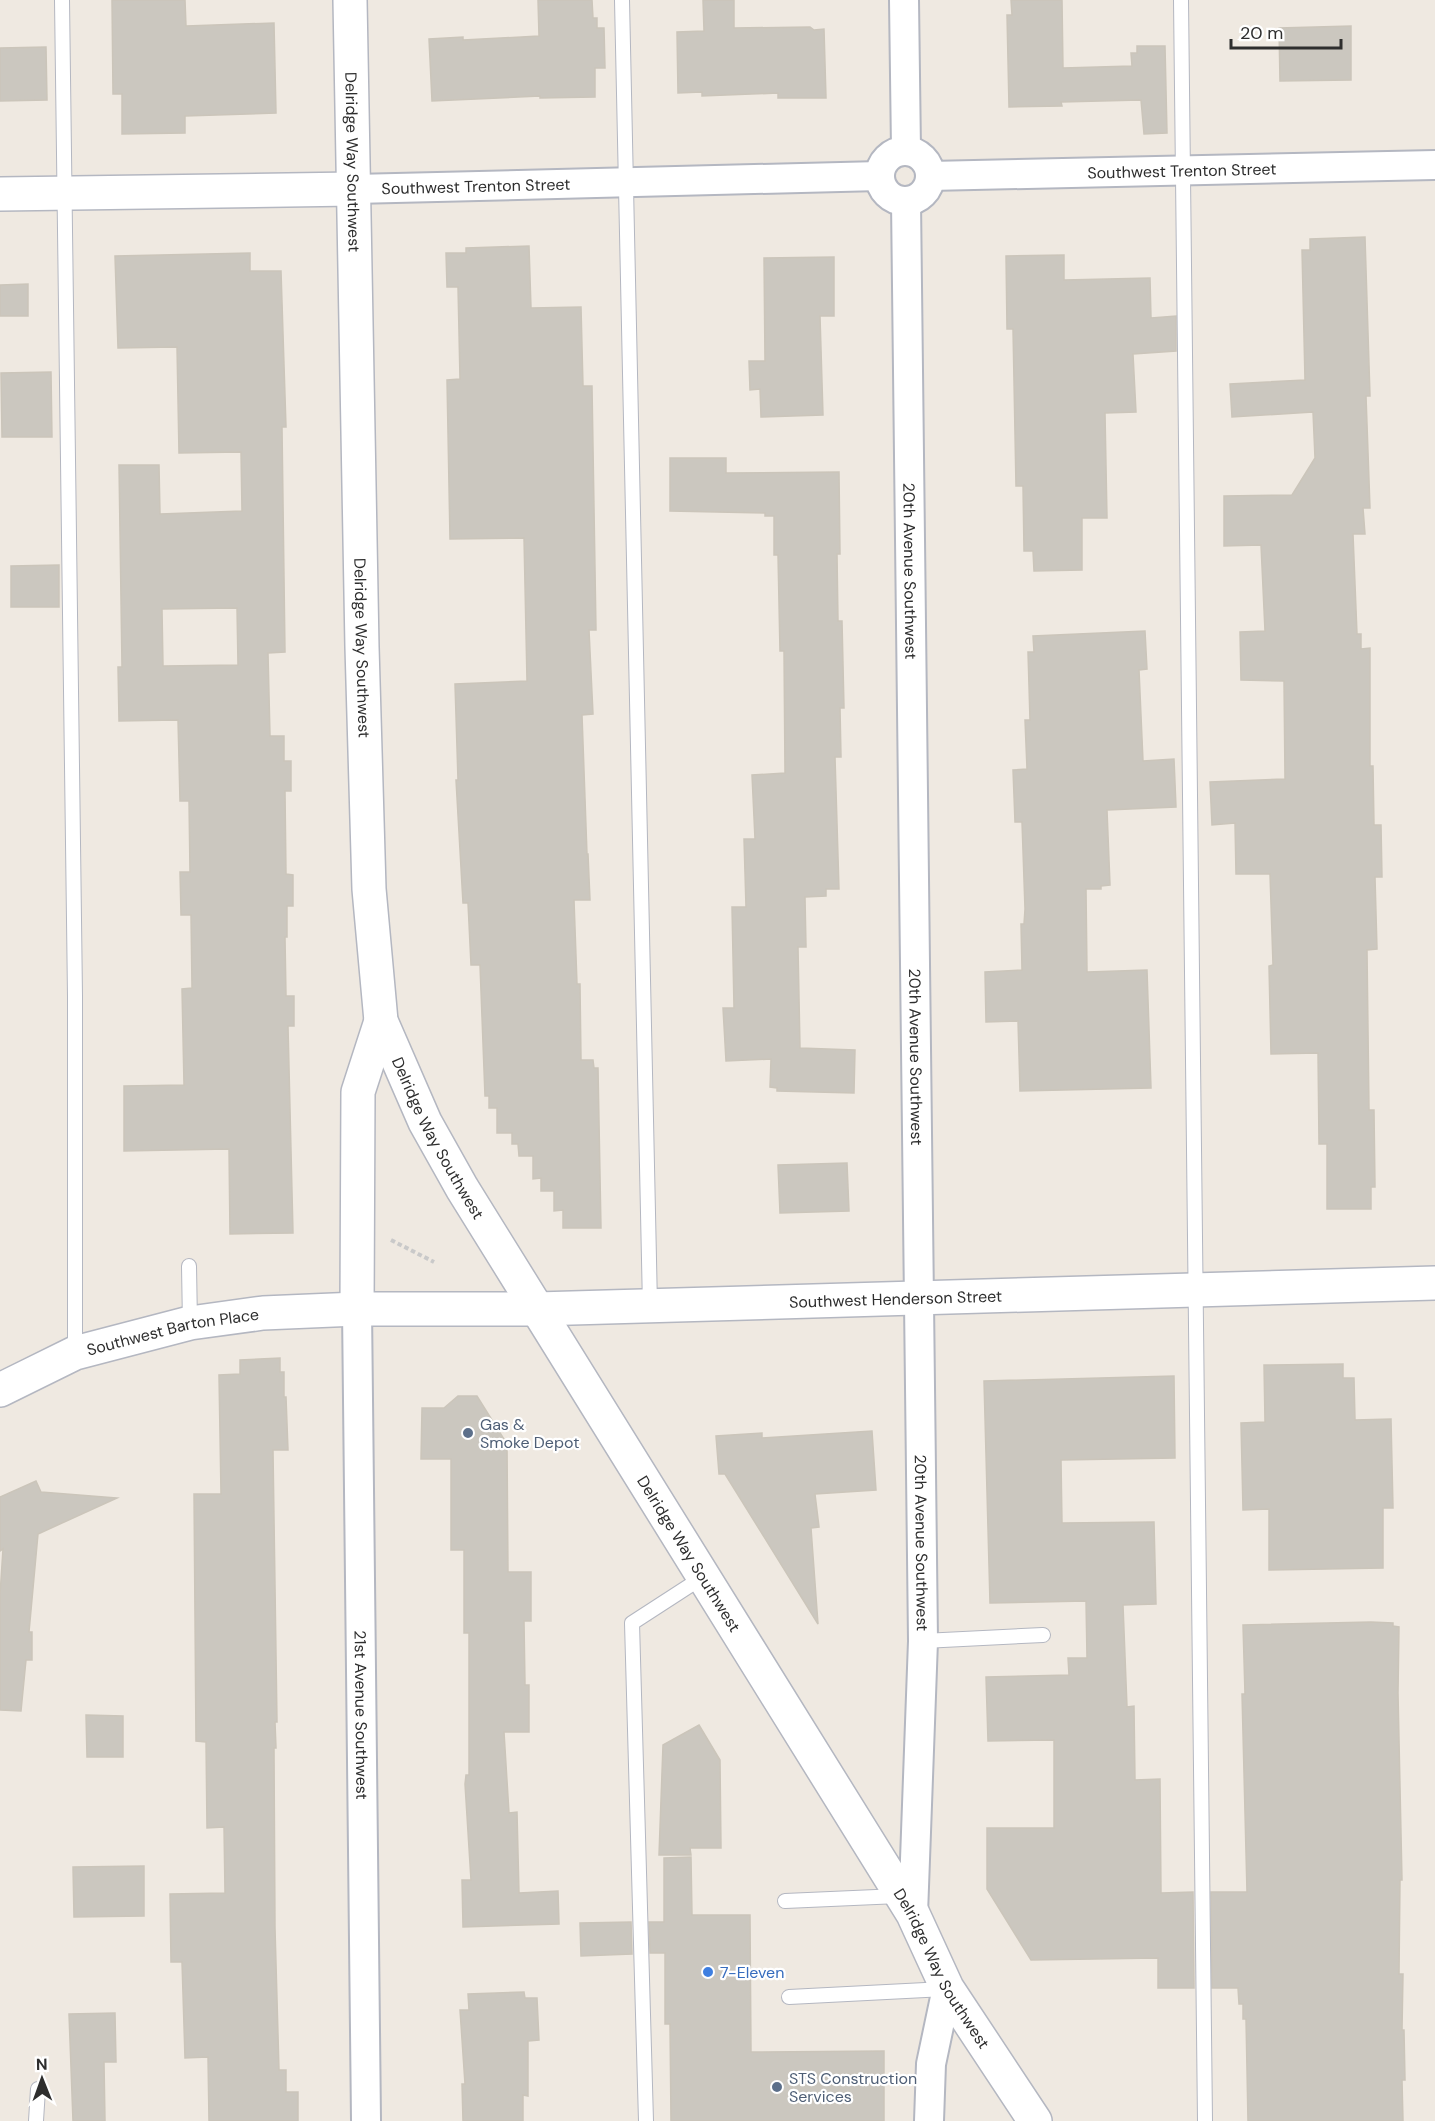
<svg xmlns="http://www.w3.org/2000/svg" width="1435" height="2121" viewBox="0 0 1435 2121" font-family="'DM Sans',sans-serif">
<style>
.building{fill:#cbc7bf;stroke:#cbc5ba;stroke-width:1.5;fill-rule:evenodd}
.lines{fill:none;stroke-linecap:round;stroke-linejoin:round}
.lane-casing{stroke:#b4b7c1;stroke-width:16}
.street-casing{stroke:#b4b7c1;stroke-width:32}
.secondary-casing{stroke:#b4b7c1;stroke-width:36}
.path{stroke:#c9c9c9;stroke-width:4;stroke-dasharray:4.5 3;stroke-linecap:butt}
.lane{stroke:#fff;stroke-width:14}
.street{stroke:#fff;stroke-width:28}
.secondary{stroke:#fff;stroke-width:33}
.service-dot{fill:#5c6f8a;stroke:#fff;stroke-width:2}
.shop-dot{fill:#3f7fe0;stroke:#fff;stroke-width:2}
.labels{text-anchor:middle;stroke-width:4.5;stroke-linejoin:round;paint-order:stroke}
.street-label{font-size:16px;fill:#2e2e2e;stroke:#fff}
.service-label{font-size:16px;fill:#4e5e75;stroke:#fff;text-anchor:start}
.shop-label{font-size:16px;fill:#366cbe;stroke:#fff;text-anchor:start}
</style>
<rect width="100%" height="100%" fill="#efe9e1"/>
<g class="building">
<polygon points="112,0 185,0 186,26 274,23 276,113 185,116 185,133 122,134 122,94 113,94"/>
<polygon points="538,0 592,0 593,18 597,18 597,28 604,28 605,68 595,68 595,97 540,98 540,96 432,101 429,39 463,37 463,40 539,36"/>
<polygon points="703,0 734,0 734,28 810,27 814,30 824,29 826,98 778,98 778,93 702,96 702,92 678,93 677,32 704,31"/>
<polygon points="1011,0 1062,0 1063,68 1132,66 1131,53 1137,53 1137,46 1165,46 1167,133 1144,134 1141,100 1061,102 1062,106 1009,107 1007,15 1012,15"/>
<polygon points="1351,26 1351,80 1280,81 1279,28"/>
<polygon points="46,47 47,100 0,101 0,48"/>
<polygon points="1365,237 1370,396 1366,396 1370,508 1363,508 1365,534 1353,534 1357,634 1361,634 1361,649 1370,648 1370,766 1373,766 1374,825 1381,825 1382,877 1375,877 1377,949 1367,950 1369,1110 1374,1110 1375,1187 1371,1187 1371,1209 1327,1209 1327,1144 1319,1144 1318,1053 1271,1054 1269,966 1273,965 1270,874 1236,874 1235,823 1212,825 1210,782 1285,779 1284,681 1241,680 1240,632 1265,631 1261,545 1224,546 1224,496 1292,495 1315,458 1313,412 1232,417 1230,384 1305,380 1302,250 1310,250 1310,239"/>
<polygon points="529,246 531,308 581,307 583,386 592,386 596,630 589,630 593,714 582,715 587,854 588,854 590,900 574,900 577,984 580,984 581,1060 593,1060 594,1068 598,1068 601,1228 563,1228 563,1210 554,1211 554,1191 541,1191 541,1178 533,1179 533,1156 519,1156 518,1144 512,1144 512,1133 497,1133 497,1108 489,1108 489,1096 485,1096 480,965 471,965 468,903 463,903 456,780 458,780 455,684 527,681 524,538 450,539 447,380 460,379 458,287 447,287 446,253 466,253 466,248"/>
<path d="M 250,253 L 250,271 L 281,271 L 286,427 L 282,427 L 285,652 L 268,653 L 270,736 L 284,736 L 284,761 L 291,761 L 291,791 L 285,791 L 286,874 L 293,875 L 293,906 L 287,906 L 287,937 L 285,937 L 286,996 L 294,996 L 294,1026 L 288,1026 L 293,1233 L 230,1234 L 229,1149 L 124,1151 L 124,1086 L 184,1085 L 182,989 L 192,988 L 191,915 L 181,915 L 180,872 L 190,872 L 189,801 L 180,801 L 178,720 L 119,721 L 118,667 L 122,667 L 119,465 L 159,465 L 160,514 L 242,511 L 241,452 L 179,453 L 177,347 L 118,348 L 115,256 ZM 237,608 L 238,665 L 163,666 L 162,609 Z"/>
<polygon points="1064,255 1064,280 1150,278 1151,318 1176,316 1176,351 1133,354 1136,412 1105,413 1107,518 1082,518 1082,570 1034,571 1033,551 1024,551 1023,486 1016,486 1013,329 1007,329 1006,256"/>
<polygon points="834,257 834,316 820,316 823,415 761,417 760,389 750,390 749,361 765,361 764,258"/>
<polygon points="28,284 28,316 0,316 0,285"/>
<polygon points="51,372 52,437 2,437 1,373"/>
<polygon points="670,458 726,458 726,473 839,472 840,554 837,554 838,621 842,621 844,708 840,708 841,757 835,757 839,889 826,889 826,896 805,897 806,947 798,947 800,1048 855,1050 854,1093 777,1091 777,1088 770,1087 771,1059 726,1061 723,1008 734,1008 732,907 746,907 744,839 755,839 752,775 785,773 784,651 780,651 778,555 774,555 774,516 765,516 765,513 670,511"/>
<polygon points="59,565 59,607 11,607 11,566"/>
<polygon points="1145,631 1147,669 1139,670 1143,761 1174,759 1176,807 1107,810 1110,885 1101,886 1101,889 1086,889 1087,972 1147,970 1151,1088 1020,1091 1018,1021 986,1022 985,972 1022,970 1021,924 1024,924 1025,909 1022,822 1015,822 1013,770 1027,769 1025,720 1030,720 1028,652 1034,652 1033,636"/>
<polygon points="847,1163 849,1211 780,1213 778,1165"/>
<polygon points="280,1358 280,1372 284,1372 284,1397 286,1397 288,1450 273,1450 277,1722 275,1722 276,1748 274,1748 275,1928 279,2070 286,2070 286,2092 298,2092 298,2121 209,2121 208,2057 185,2058 182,1962 171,1962 170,1894 225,1893 224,1827 207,1828 206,1742 196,1741 194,1494 221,1494 219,1375 240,1374 240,1360"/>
<polygon points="1343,1364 1343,1378 1354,1378 1355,1420 1391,1419 1393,1508 1383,1508 1383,1568 1269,1570 1269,1509 1243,1510 1241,1423 1265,1422 1264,1365"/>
<polygon points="1174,1376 1175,1458 1061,1460 1062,1523 1154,1522 1156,1604 1123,1605 1127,1707 1134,1706 1135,1780 1160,1779 1161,1893 1193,1892 1194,1988 1158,1988 1158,1958 1031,1960 987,1889 987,1828 1054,1828 1054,1740 988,1741 986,1677 1069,1675 1068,1658 1087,1658 1086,1601 990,1603 984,1381"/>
<polygon points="458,1396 477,1396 507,1444 508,1572 531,1572 531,1621 524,1621 525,1685 529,1685 529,1732 504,1732 509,1813 517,1812 519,1893 558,1891 559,1924 463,1927 462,1880 471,1880 465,1784 466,1775 469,1775 469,1633 464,1633 464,1550 451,1550 451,1459 421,1459 422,1408 444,1408"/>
<polygon points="872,1431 876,1490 815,1494 819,1527 811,1528 818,1624 725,1474 719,1474 716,1436 762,1433 762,1438"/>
<polygon points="36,1481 41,1492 117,1498 38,1534 29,1632 32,1632 32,1660 26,1660 21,1711 0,1710 0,1595 3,1549 0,1551 0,1497"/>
<polygon points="1371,1622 1393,1623 1393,1626 1399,1627 1398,1693 1402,1880 1400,1880 1399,1974 1403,1974 1402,2030 1404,2030 1405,2080 1402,2080 1403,2121 1248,2121 1246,2019 1243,2019 1243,2004 1239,2004 1238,1988 1212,1988 1211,1892 1247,1892 1242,1694 1245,1694 1243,1625"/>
<polygon points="86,1715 123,1716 123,1757 87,1757"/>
<polygon points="699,1725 720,1760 721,1848 690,1848 691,1855 659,1855 663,1745"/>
<polygon points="691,1857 692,1915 750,1915 751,2052 884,2051 884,2121 671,2121 670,2024 665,2024 665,1953 650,1953 649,1922 664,1922 664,1858"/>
<polygon points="144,1866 144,1916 74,1917 73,1867"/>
<polygon points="631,1922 632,1954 581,1956 580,1923"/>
<polygon points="524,1992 525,1998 537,1998 539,2040 528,2041 528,2096 523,2095 523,2121 463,2121 462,2084 465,2084 460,2010 469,2010 468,1994"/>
<polygon points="115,2013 116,2062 104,2062 105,2121 73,2121 69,2014"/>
</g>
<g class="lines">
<defs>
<g id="lane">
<polyline points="62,0 75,996 75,1353"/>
<polyline points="622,0 650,1306"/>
<polyline points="1181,0 1205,2121"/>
<polyline points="189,1266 190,1323"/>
<polyline points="923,1641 1043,1635"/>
<polyline points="785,1901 899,1896"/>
<polyline points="789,1997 945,1989"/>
<polyline points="36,2121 38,2089"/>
<polyline points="646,2121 632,1623 703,1577"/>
</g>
<g id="street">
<polyline points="904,0 906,150"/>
<circle cx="905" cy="176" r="25"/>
<path id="s1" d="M 930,176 L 1435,165"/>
<path id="s2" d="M 354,189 L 880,176"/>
<path id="s3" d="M 906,201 L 923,1641 L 913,1914"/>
<path id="s4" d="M 357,1309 L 366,2121"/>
<polyline points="929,2121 931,2064 947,1988"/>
</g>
<g id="secondary">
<path id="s5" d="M 350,0 L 362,647 L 369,889 L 381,1021 L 425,1122 L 462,1188 L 913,1914 L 947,1988 L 1035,2121"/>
<polyline points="0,194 354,189"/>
<polyline points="357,1309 358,1092 381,1021"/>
<path id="s6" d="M 0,1390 L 75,1353 L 190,1323 L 263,1313 L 357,1309 L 537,1309 L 1435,1283"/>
</g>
</defs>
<use href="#lane" class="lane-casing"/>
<use href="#street" class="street-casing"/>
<use href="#secondary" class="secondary-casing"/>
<polyline class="path" points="391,1240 434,1262"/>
<use href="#lane" class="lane"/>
<use href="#street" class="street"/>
<use href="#secondary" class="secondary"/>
</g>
<g class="service-dot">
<circle cx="468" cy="1433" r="6"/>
<circle cx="777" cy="2087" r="6"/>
</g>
<circle class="shop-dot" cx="708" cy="1972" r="6"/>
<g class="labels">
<g class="street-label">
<text dy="6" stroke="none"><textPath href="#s5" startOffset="162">Delridge Way Southwest</textPath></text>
<text dy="6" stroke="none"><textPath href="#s1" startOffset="252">Southwest Trenton Street</textPath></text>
<text dy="6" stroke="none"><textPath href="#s2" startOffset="122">Southwest Trenton Street</textPath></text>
<text dy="6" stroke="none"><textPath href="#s3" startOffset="370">20th Avenue Southwest</textPath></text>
<text dy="6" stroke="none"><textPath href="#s5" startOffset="648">Delridge Way Southwest</textPath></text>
<text dy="6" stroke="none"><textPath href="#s3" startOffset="856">20th Avenue Southwest</textPath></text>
<text dy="6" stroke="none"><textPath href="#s5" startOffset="1152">Delridge Way Southwest</textPath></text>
<text dy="6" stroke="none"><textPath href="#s6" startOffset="909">Southwest Henderson Street</textPath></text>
<text dy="6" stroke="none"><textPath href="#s6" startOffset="184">Southwest Barton Place</textPath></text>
<text dy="6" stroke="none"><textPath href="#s3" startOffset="1342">20th Avenue Southwest</textPath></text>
<text dy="6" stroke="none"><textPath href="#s5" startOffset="1638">Delridge Way Southwest</textPath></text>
<text dy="6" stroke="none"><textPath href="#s4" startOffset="406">21st Avenue Southwest</textPath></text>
<text dy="6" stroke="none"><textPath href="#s5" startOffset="2124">Delridge Way Southwest</textPath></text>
</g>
<g class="service-label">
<text x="480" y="1430">Gas &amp;<tspan x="480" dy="18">Smoke Depot</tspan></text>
<text x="789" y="2084">STS Construction<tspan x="789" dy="18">Services</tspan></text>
</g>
<g class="shop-label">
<text x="720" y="1978">7-Eleven</text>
</g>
</g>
<g transform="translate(42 2079) rotate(359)" stroke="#ffffff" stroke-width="4.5" paint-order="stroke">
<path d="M0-4.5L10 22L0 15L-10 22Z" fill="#2e2e2e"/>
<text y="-9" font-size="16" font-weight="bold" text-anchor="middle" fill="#2e2e2e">N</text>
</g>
<path d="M1231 39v9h110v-9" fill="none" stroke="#2e2e2e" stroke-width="3"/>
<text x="1240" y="39" font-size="18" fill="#2e2e2e" stroke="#ffffff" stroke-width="4.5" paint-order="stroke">20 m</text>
</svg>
